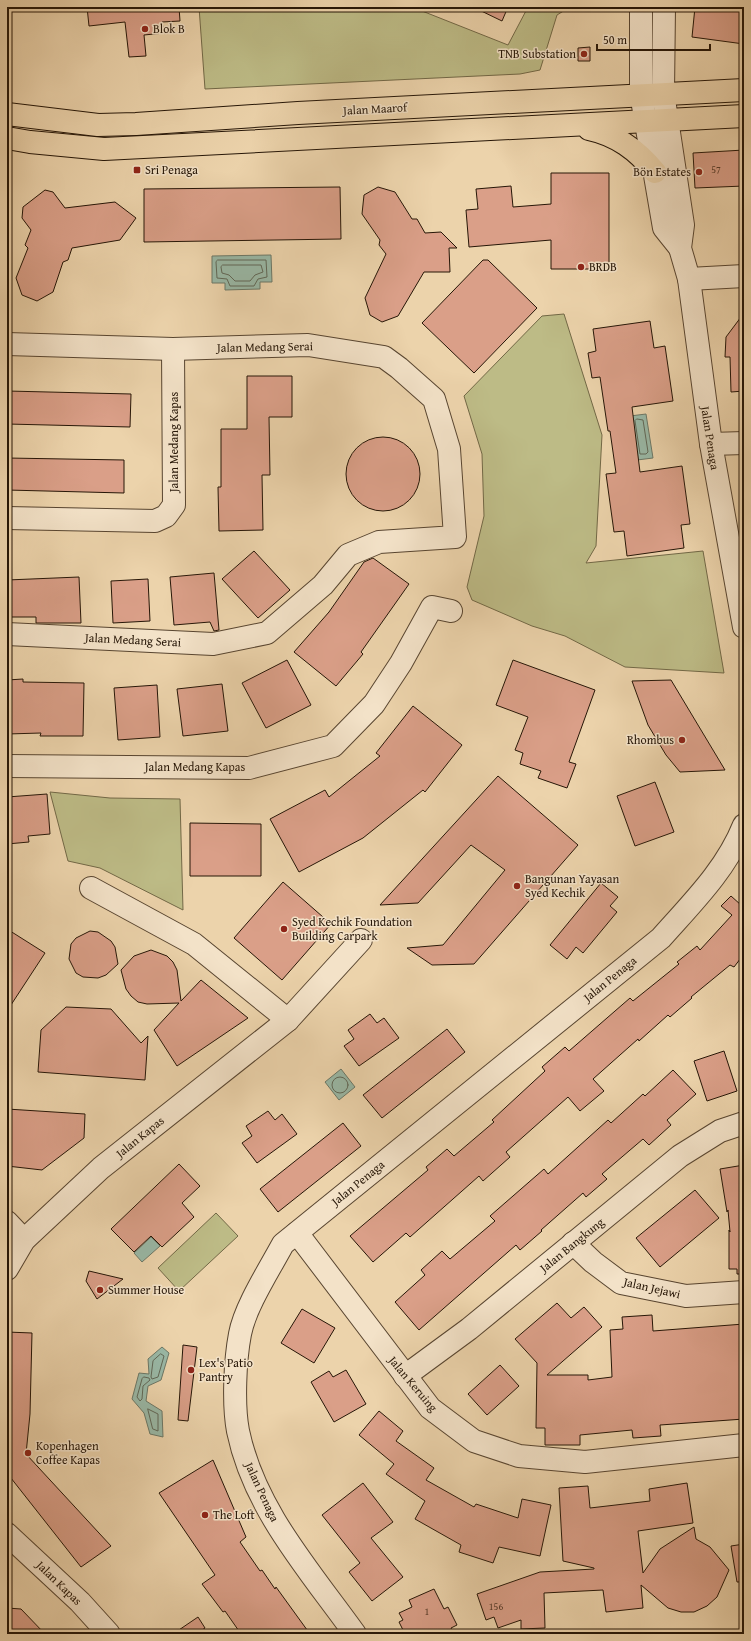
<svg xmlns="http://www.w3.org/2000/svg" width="751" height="1641" viewBox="0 0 751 1641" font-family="'Gentium Book Plus',serif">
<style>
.green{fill:#bdbb86;stroke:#726846}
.water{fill:#99b8a6;stroke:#6b7766}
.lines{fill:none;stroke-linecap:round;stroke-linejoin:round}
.shore{stroke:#606756;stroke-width:1}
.building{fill:#da9f88;stroke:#261607}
.minor-casing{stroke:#584530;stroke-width:24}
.major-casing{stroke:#261607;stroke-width:24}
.minor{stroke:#f3e2c8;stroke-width:22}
.major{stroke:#ecd3ab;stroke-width:22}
.poi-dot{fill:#8f2418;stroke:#f3e2c8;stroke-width:1.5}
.labels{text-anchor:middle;stroke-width:3;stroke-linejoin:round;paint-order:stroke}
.number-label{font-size:10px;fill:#533827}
.poi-label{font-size:12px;fill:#261607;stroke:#f3e2c8;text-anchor:start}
.street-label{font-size:12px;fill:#261607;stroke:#f3e2c8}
</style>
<rect width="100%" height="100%" fill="#ecd3ab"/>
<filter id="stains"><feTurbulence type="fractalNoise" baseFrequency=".005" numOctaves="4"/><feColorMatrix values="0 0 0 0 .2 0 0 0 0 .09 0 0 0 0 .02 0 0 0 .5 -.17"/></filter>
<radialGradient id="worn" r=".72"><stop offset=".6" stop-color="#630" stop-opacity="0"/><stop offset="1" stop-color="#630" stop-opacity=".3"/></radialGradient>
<g class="green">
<polygon points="199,7 412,7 508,45 528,7 570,7 557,15 540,70 520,74 205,89"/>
<polygon points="564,314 602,435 596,546 586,563 703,551 724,673 625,667 565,636 532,626 472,600 467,587 484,516 482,454 464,396 542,316"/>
<polygon points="50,792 110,798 180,799 183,910 100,868 68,861"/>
<polygon points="216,1213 238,1236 179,1291 158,1268"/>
</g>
<g class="water">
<polygon points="271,255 272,282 260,282 260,289 225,290 225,283 212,283 212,256"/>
<polygon points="646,414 653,458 637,460 630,416"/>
<polygon points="341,1069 355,1087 339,1100 325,1082"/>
<polygon points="151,1237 160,1246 142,1262 134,1253"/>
<polygon points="162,1347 169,1353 161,1380 148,1386 146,1401 162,1411 163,1437 150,1434 144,1413 132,1399 139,1373 149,1374 148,1359"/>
</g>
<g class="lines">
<g class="shore">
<polygon points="218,260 266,260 267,277 258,279 254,286 230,286 227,279 217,278 216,262"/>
<polygon points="223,265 261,265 263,272 255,275 250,281 235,281 229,275 222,273 221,267"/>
<polygon points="637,419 643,420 648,452 646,454 640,454 635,421"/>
<circle cx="340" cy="1085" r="8"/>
<polygon points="161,1354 164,1356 158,1377 152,1379 151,1377 153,1361"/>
<polygon points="144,1377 149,1378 150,1380 143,1386 142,1399 140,1401 137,1397 142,1379"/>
<polygon points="148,1409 158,1414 158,1431 153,1429"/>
</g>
</g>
<g class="building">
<polygon points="87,7 179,7 180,21 162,22 164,33 144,35 146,56 129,57 125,22 89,26"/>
<polygon points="473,7 508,7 502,21"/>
<polygon points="695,7 744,7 744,44 692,37"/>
<polygon points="590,47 590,61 578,61 578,48"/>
<polygon points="744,150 744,186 695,188 693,153"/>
<polygon points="551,173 609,173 609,269 551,269 551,240 469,247 466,210 478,209 476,189 511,186 513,207 551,204"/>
<polygon points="340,187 341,239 144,242 144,189"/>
<polygon points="378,187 395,192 412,219 417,219 425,233 441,232 457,248 449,248 450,272 424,272 398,316 382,322 370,315 365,298 386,254 379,245 380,240 362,214 364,195"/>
<polygon points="45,190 53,192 65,208 115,202 136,218 120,240 72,248 68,260 63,262 53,292 37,301 22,295 16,278 28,248 25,245 31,230 22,218 23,207"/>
<polygon points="483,260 488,260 537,308 474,373 422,323"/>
<polygon points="744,313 744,391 731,392 730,357 725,357 726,337"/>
<polygon points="650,321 654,348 665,346 673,401 632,407 640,472 682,466 690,524 681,525 684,548 627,556 624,531 614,532 606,474 616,473 610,431 608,431 600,377 592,378 588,353 596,351 593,329"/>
<polygon points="247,376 292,376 292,417 269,417 270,475 262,475 263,530 219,531 218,487 221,487 221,429 247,429"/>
<polygon points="7,391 131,394 130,427 7,424"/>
<circle cx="383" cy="474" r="37"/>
<polygon points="7,458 124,460 124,493 7,490"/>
<polygon points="254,551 290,590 258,618 222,579"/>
<polygon points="373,558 409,584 361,652 363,654 336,686 294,652 329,612 364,562"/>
<polygon points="214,573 219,630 214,631 210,622 174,625 170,577"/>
<polygon points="79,577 81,623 36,623 36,617 7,617 7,580"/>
<polygon points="148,579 150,621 113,623 111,581"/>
<polygon points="287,660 311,705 266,728 242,683"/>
<polygon points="513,660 595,690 569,762 576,764 567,788 538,778 541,771 520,764 523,753 515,750 528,717 496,705"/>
<polygon points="23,679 23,682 84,683 83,736 40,736 41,733 7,734 7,680"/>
<polygon points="671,680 725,770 680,772 666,755 648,725 632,681"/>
<polygon points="222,684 228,731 183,736 177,689"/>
<polygon points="157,685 160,737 118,740 114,688"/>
<polygon points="413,706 462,745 425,792 423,790 363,838 299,872 270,819 325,790 329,797 380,756 376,753"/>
<polygon points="498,776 578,845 474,964 432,965 407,948 443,945 505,870 471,845 418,903 380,905"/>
<polygon points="655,782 674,832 635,846 617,796"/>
<polygon points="47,794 50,834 28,836 29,842 7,844 7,821 9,820 7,797"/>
<polygon points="190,823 261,824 261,876 190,876"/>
<polygon points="283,882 331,924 282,980 234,938"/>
<polygon points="601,883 618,897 610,906 617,912 583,953 576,947 567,959 550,945"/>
<polygon points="731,896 741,905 744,902 744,954 734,967 730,965 691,997 692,998 670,1017 668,1015 639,1041 638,1039 593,1079 604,1091 580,1111 568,1097 506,1152 510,1157 483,1181 479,1176 410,1237 406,1233 373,1262 350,1236 428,1170 426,1167 447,1149 454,1156 494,1122 492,1120 545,1071 542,1067 565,1047 569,1051 630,998 633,1001 679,964 677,962 697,946 700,950 732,915 721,906"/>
<polygon points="7,929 45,953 7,1011"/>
<polygon points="90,931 98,932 111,941 115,947 118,964 106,975 98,978 83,977 76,973 69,959 71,944 76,938"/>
<polygon points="151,950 167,956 173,962 177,970 181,1001 201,980 248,1018 177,1066 154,1030 179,1003 147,1004 138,1002 131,996 126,989 121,970 134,956"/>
<polygon points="66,1007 111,1009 141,1043 148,1036 145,1080 38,1072 41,1030"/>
<polygon points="370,1014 377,1023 384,1018 399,1038 359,1066 344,1046 354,1039 348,1030"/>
<polygon points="447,1029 465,1052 382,1118 363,1095"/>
<polygon points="724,1051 737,1091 707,1101 694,1061"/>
<polygon points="673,1070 696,1094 667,1120 671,1125 649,1145 643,1139 602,1174 607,1179 586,1197 583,1193 541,1230 542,1231 520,1250 516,1245 419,1330 395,1302 425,1275 421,1270 442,1251 450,1259 495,1221 490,1216 544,1169 548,1174 608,1120 611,1123 643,1094 645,1096"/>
<polygon points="7,1109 85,1114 84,1138 42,1170 7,1166"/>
<polygon points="268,1111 275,1120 282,1114 297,1134 257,1163 242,1143 252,1136 246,1126"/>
<polygon points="343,1123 361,1146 278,1212 260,1189"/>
<polygon points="179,1164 200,1186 182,1203 194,1217 162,1247 151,1236 134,1252 111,1229"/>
<polygon points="744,1165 744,1274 737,1274 737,1269 729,1269 729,1230 730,1232 728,1210 727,1212 720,1169"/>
<polygon points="695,1190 719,1218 660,1267 636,1238"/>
<polygon points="89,1271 123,1279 97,1299 86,1281"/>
<polygon points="557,1303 571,1318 584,1307 602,1327 547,1375 588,1375 588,1380 612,1377 610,1330 623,1329 622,1317 652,1315 653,1331 744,1324 744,1419 660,1425 661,1436 633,1438 632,1430 580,1435 580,1445 545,1445 545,1428 536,1428 537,1363 515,1339"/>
<polygon points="302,1309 335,1328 314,1363 281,1343"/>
<polygon points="7,1332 32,1333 30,1414 26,1454 111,1546 81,1567 7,1473"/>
<polygon points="183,1345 197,1347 188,1421 178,1420"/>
<polygon points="500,1365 519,1386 487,1415 468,1394"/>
<polygon points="346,1370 366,1404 334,1422 311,1382 329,1371 333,1377"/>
<polygon points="379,1411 403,1431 396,1441 434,1468 426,1480 474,1507 476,1504 518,1518 522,1499 551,1505 540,1556 499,1547 493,1563 459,1552 461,1545 415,1519 425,1501 386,1474 394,1464 359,1435"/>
<polygon points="213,1460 246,1537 240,1542 260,1571 262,1570 275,1589 276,1587 310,1634 241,1634 225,1611 223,1612 202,1584 215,1575 159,1493"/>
<polygon points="363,1483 393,1522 371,1538 403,1577 372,1601 349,1572 360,1563 322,1515"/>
<polygon points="687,1483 693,1523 638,1531 643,1573 660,1549 694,1527 696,1539 710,1547 729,1570 717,1597 707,1606 694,1612 681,1612 668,1608 641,1585 643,1608 606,1612 603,1590 544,1593 545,1628 521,1629 521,1620 498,1628 494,1617 486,1620 477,1594 540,1572 594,1569 594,1568 563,1561 559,1488 588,1486 590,1508 650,1501 649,1489"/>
<polygon points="744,1544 744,1582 737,1582 731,1546"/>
<polygon points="434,1589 444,1609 448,1607 457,1625 451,1628 454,1634 405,1634 399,1622 403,1620 399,1613 412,1607 409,1600"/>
<polygon points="7,1608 21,1609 45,1634 7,1634"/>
<polygon points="198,1617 205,1628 196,1634 173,1634"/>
</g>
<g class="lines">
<defs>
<g id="minor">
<polyline points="641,7 641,94 664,228 680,248"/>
<polyline points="664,7 663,93 683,225 680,248 689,279 711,444 744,627"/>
<polyline points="689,279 744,276"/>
<polyline points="7,344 173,349 308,345 384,357 399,368 434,399 449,449 455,537 379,542 348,555 323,585 267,633 213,644 7,634"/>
<polyline points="711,444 744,443"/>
<polyline points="7,518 155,521 166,516 174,505 173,349"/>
<polyline points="7,766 249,768 333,746 374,704 401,663 432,607 451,611"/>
<polyline points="91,888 194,944 288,1020"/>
<polyline points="7,1222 24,1240"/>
<polyline points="297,1233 430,1408 474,1441 519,1456 585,1462 744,1445"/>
<polyline points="573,1243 593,1262 621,1283 686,1296 744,1292"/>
<polyline points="7,1269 24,1240 101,1168 288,1020 361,940"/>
<polyline points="405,1376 469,1329 680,1156 720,1131 744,1123"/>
<polyline points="7,1534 80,1602 109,1634"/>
<path d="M 355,1634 C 310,1571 254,1509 238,1431 C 233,1405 235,1360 240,1334 C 245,1307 269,1270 283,1244 L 661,938 C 692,903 726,870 744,825"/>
</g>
<g id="major">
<polyline points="7,114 98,125 136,124 298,113 744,90"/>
<path d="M 589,129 C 617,135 637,150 655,172"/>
<polyline points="7,138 30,142 104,149 744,116"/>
</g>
</defs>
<use href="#minor" class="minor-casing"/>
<use href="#major" class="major-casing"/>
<use href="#minor" class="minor"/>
<use href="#major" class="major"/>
</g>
<g class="poi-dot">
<circle cx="145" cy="29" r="4"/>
<circle cx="584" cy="54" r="4"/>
<rect x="133" y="166" width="8" height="8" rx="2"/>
<circle cx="699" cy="172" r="4"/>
<circle cx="581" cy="267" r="4"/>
<circle cx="682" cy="740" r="4"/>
<circle cx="517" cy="886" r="4"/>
<circle cx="284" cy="929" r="4"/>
<circle cx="100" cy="1290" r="4"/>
<circle cx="191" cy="1370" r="4"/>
<circle cx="28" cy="1453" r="4"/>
<circle cx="205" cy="1515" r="4"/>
</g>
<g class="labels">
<g class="number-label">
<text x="716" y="173">57</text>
<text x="496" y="1610">156</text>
<text x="427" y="1615">1</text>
</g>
<g class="poi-label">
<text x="153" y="33">Blok B</text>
<text x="576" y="58" text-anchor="end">TNB Substation</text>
<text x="145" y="174">Sri Penaga</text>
<text x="691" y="176" text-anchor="end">Bön Estates</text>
<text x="589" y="271">BRDB</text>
<text x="674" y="744" text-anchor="end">Rhombus</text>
<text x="525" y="883">Bangunan Yayasan<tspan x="525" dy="14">Syed Kechik</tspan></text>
<text x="292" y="926">Syed Kechik Foundation<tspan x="292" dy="14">Building Carpark</tspan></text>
<text x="108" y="1294">Summer House</text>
<text x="199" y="1367">Lex's Patio<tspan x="199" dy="14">Pantry</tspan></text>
<text x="36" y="1450">Kopenhagen<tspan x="36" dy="14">Coffee Kapas</tspan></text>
<text x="213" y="1519">The Loft</text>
</g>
<g class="street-label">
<text transform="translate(375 109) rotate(-3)" y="4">Jalan Maarof</text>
<text transform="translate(265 347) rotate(-1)" y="4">Jalan Medang Serai</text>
<text transform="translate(710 438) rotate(81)" y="4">Jalan Penaga</text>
<text transform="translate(174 442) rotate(-90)" y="4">Jalan Medang Kapas</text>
<text transform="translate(133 640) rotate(3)" y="4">Jalan Medang Serai</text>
<text x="195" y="771">Jalan Medang Kapas</text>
<text transform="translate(610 979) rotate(-39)" y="4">Jalan Penaga</text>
<text transform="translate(140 1137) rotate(-39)" y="4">Jalan Kapas</text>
<text transform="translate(358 1183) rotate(-39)" y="4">Jalan Penaga</text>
<text transform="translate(572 1245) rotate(-39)" y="4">Jalan Bangkung</text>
<text transform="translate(652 1288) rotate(13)" y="4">Jalan Jejawi</text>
<text transform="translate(413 1384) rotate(50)" y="4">Jalan Keruing</text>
<text transform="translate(262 1492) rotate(65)" y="4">Jalan Penaga</text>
<text transform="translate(59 1583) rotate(44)" y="4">Jalan Kapas</text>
</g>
</g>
<rect width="751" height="1641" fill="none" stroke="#ecd3ab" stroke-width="24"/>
<rect x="8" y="8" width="735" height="1625" fill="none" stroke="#261607" stroke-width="2"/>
<rect x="12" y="12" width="727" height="1617" fill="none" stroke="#261607"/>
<path d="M597 44v6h113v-6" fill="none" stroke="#261607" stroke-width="2"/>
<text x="603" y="44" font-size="12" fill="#261607" stroke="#f3e2c8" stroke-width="3" paint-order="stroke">50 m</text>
<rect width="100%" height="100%" filter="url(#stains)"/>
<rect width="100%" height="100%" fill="url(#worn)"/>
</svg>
